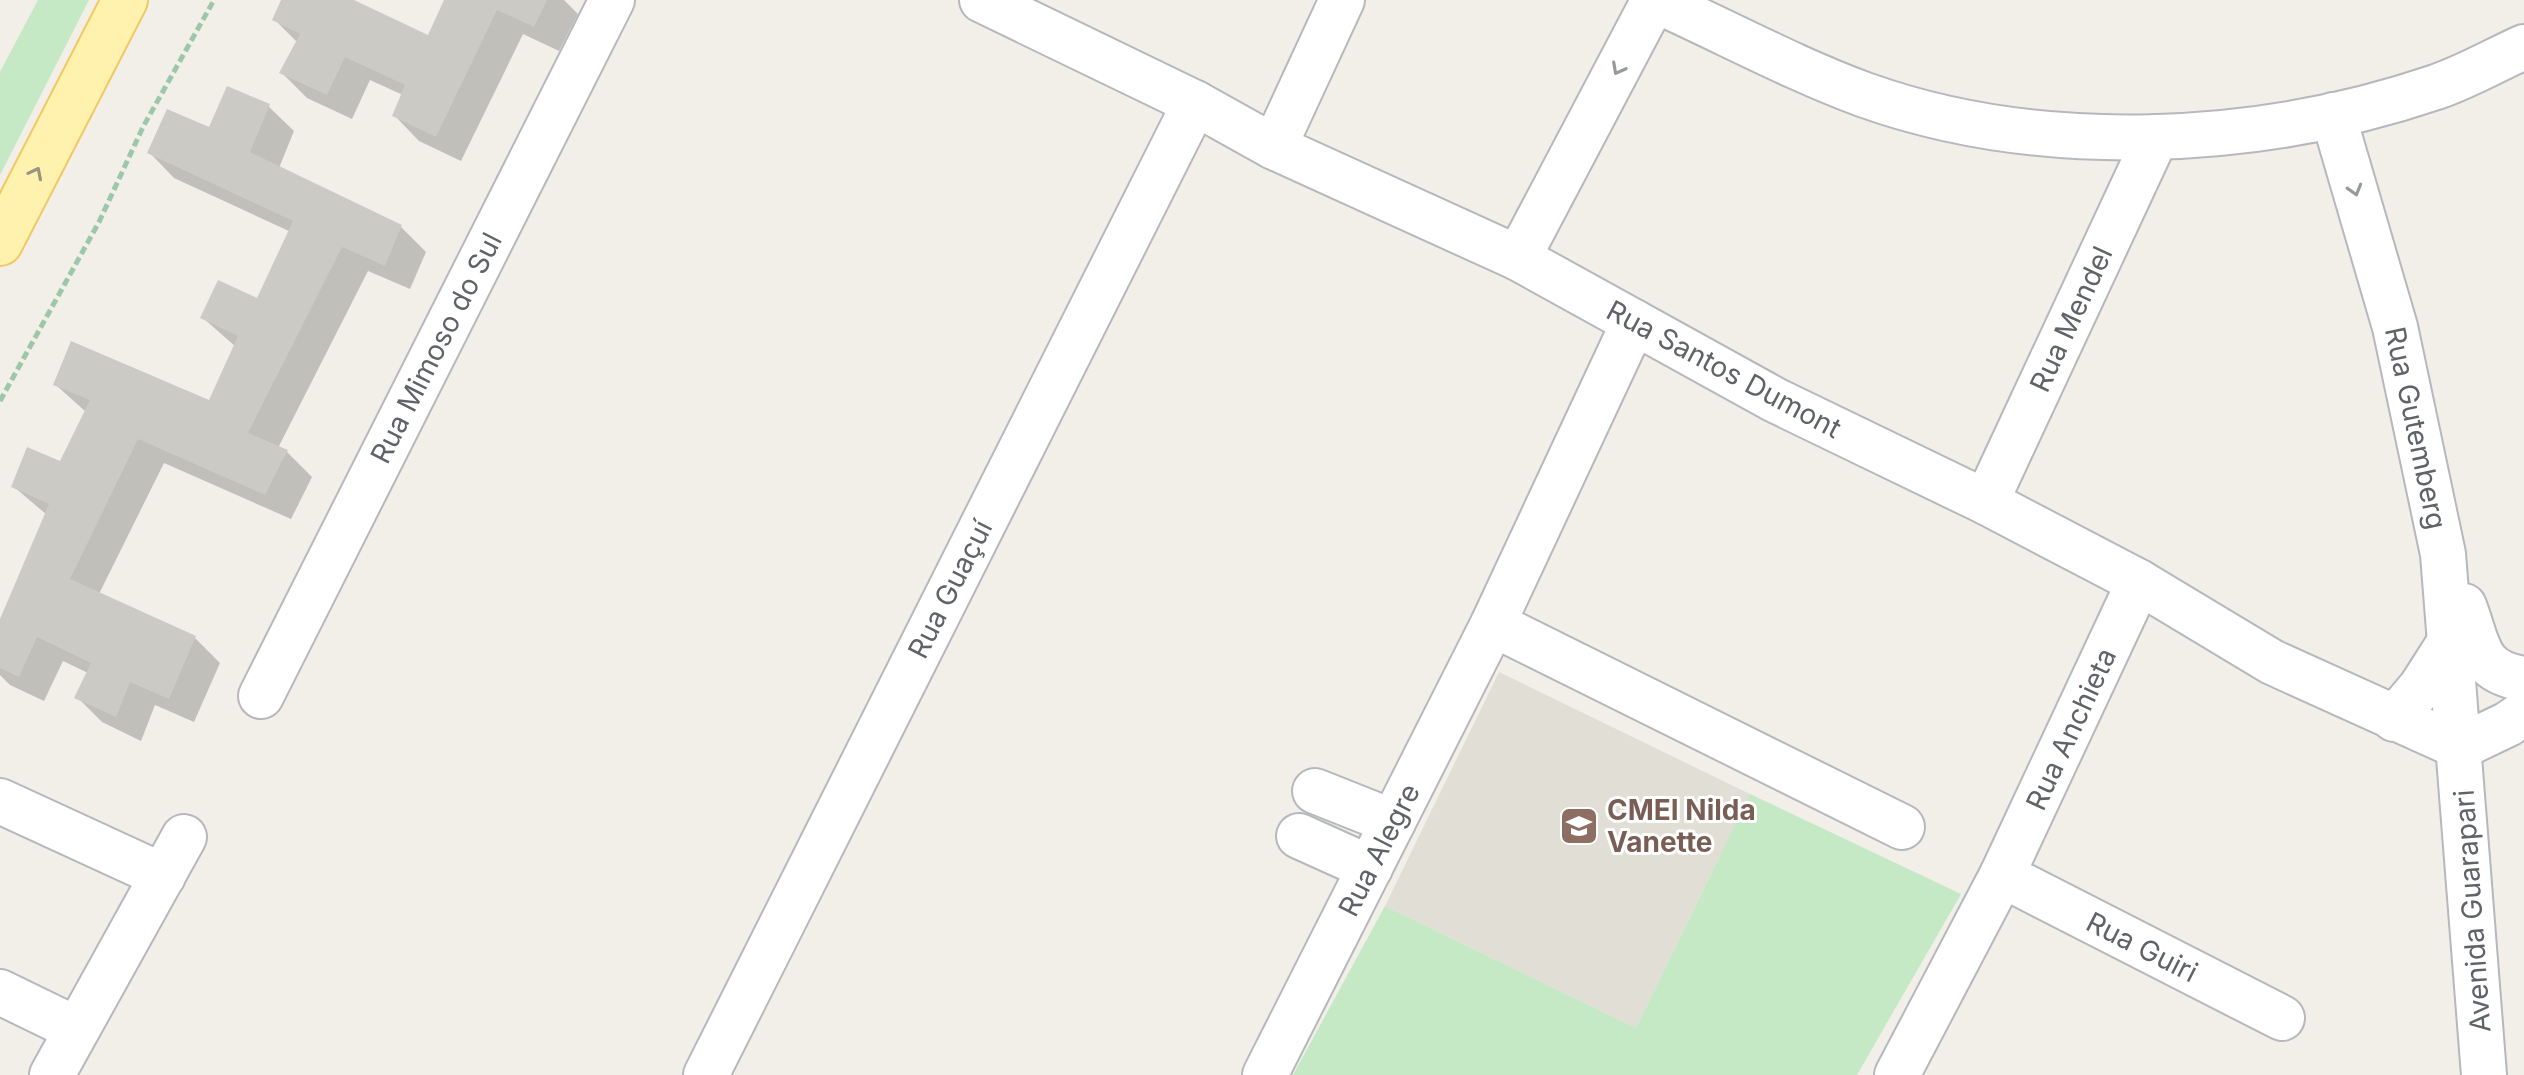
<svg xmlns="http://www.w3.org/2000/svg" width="2524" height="1075" viewBox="0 0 2524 1075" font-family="Inter,sans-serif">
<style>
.education{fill:#e1ded6}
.green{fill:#c5e8c5}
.shadow{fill:#0003}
.building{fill:#cccac5}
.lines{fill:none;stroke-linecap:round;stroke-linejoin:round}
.minor-casing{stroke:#b5b8bc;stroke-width:48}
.major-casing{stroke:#f2c960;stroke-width:48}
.path{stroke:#9cc7a9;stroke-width:5;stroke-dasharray:8 4;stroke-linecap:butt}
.minor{stroke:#fff;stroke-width:44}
.major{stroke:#fff2af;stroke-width:44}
.oneway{stroke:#979a9d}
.oneway2{stroke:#979581}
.labels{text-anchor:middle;stroke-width:6;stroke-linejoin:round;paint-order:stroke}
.street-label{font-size:28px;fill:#5f6368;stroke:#fff}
.education-label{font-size:28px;font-weight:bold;fill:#785e54;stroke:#fff;text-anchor:start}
</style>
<rect width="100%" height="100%" fill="#f1efe8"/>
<polygon class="education" points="1499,672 1750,794 1636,1028 1385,906"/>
<g class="green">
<polygon points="38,0 89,0 0,175 0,72"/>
<polygon points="1750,794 1961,894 1857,1075 1293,1075 1385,906 1636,1028"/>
</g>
<g class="shadow">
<polygon points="283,0 349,0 429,37 446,0 564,0 578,14 559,51 523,34 461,161 419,141 394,115 403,95 370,80 352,119 307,98 282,73 298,43 274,19"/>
<polygon points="268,106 294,131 279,168 401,227 426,252 410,289 368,271 278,448 287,452 312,477 291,519 164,463 99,594 195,638 220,663 194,722 155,705 141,741 102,722 77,697 88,673 63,661 44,701 10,685 0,675 0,624 47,515 13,486 60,464 86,412 56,385 210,403 236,347 203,318 258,300 291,232 174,178 149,152"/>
</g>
<g class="building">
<polygon points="281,0 354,0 428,35 444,0 547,0 534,27 497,10 436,137 392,116 405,85 345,57 327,95 279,73 300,34 272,20"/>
<polygon points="227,86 270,104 250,152 402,225 385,266 342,247 248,433 288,450 265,495 138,439 70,579 196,636 169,699 130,682 116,717 74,698 91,663 37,637 19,677 0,668 0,619 49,504 11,487 27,447 60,461 90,400 53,385 71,341 209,400 238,336 200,318 218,280 257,298 293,221 147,153 167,109 209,127"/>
</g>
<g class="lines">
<defs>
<g id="minor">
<polyline points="982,0 1195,103 1274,147 1518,258 1775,400 1986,502 2139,582 2272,662 2460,747"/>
<path d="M 1655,0 C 1724,31 1794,69 1865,95 C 2042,158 2260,147 2436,87 C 2466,77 2495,60 2524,47"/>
<polyline points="2333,115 2395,327 2443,554 2484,1075"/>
<polyline points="1274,147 1342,0"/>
<polyline points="1518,258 1654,0"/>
<polyline points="1986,502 2156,137"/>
<path d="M 2464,606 C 2479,644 2475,671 2524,679"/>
<polyline points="1493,624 1902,827"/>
<polyline points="261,696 612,0"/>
<polyline points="2394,719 2421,687 2451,640"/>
<polyline points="2460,747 2508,724 2524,713"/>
<polyline points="1315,791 1393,822"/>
<polyline points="0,801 163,876"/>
<polyline points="1299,836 1370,868"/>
<polyline points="2002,875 2282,1018"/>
<polyline points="0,992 76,1029"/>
<polyline points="52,1075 184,837"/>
<polyline points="706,1075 1195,103"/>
<polyline points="1265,1075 1493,624 1634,322"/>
<polyline points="1897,1075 2002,875 2139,582"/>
</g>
<polyline id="major" points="0,243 125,0"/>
</defs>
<use href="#minor" class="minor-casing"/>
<use href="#major" class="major-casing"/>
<polyline class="path" points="0,401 99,222 143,127 214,0"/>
<use href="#minor" class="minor"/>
<use href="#major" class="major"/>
</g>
<defs><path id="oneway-chevron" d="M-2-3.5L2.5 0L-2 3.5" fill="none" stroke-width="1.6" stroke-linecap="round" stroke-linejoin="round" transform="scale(2)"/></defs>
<g class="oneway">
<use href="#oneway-chevron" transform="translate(1618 69) rotate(118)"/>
<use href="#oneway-chevron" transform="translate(2355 190) rotate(74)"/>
</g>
<use class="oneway2" href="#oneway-chevron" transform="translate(36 173) rotate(-63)"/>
<defs>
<symbol id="school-square" viewBox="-11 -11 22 22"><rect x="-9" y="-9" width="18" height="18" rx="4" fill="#8d6e63" stroke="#fff"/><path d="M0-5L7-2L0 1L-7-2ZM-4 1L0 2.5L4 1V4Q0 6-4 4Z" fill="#fff"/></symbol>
</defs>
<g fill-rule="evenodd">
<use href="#school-square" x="1557" y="804" width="44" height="44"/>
</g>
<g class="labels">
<g class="street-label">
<text transform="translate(2071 319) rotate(-65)" y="10">Rua Mendel</text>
<text transform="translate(436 348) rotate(-63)" y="10">Rua Mimoso do Sul</text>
<text transform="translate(1724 369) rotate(28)" y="10">Rua Santos Dumont</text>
<text transform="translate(2416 428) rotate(78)" y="10">Rua Gutemberg</text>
<text transform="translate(950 589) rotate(-63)" y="10">Rua Guaçuí</text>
<text transform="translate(2071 729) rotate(-65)" y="10">Rua Anchieta</text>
<text transform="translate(1379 850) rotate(-63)" y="10">Rua Alegre</text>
<text transform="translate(2472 911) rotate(-94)" y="10">Avenida Guarapari</text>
<text transform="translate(2142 947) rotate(27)" y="10">Rua Guiri</text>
</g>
<g class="education-label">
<text x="1607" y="820">CMEI Nilda<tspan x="1607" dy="32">Vanette</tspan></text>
</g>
</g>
</svg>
